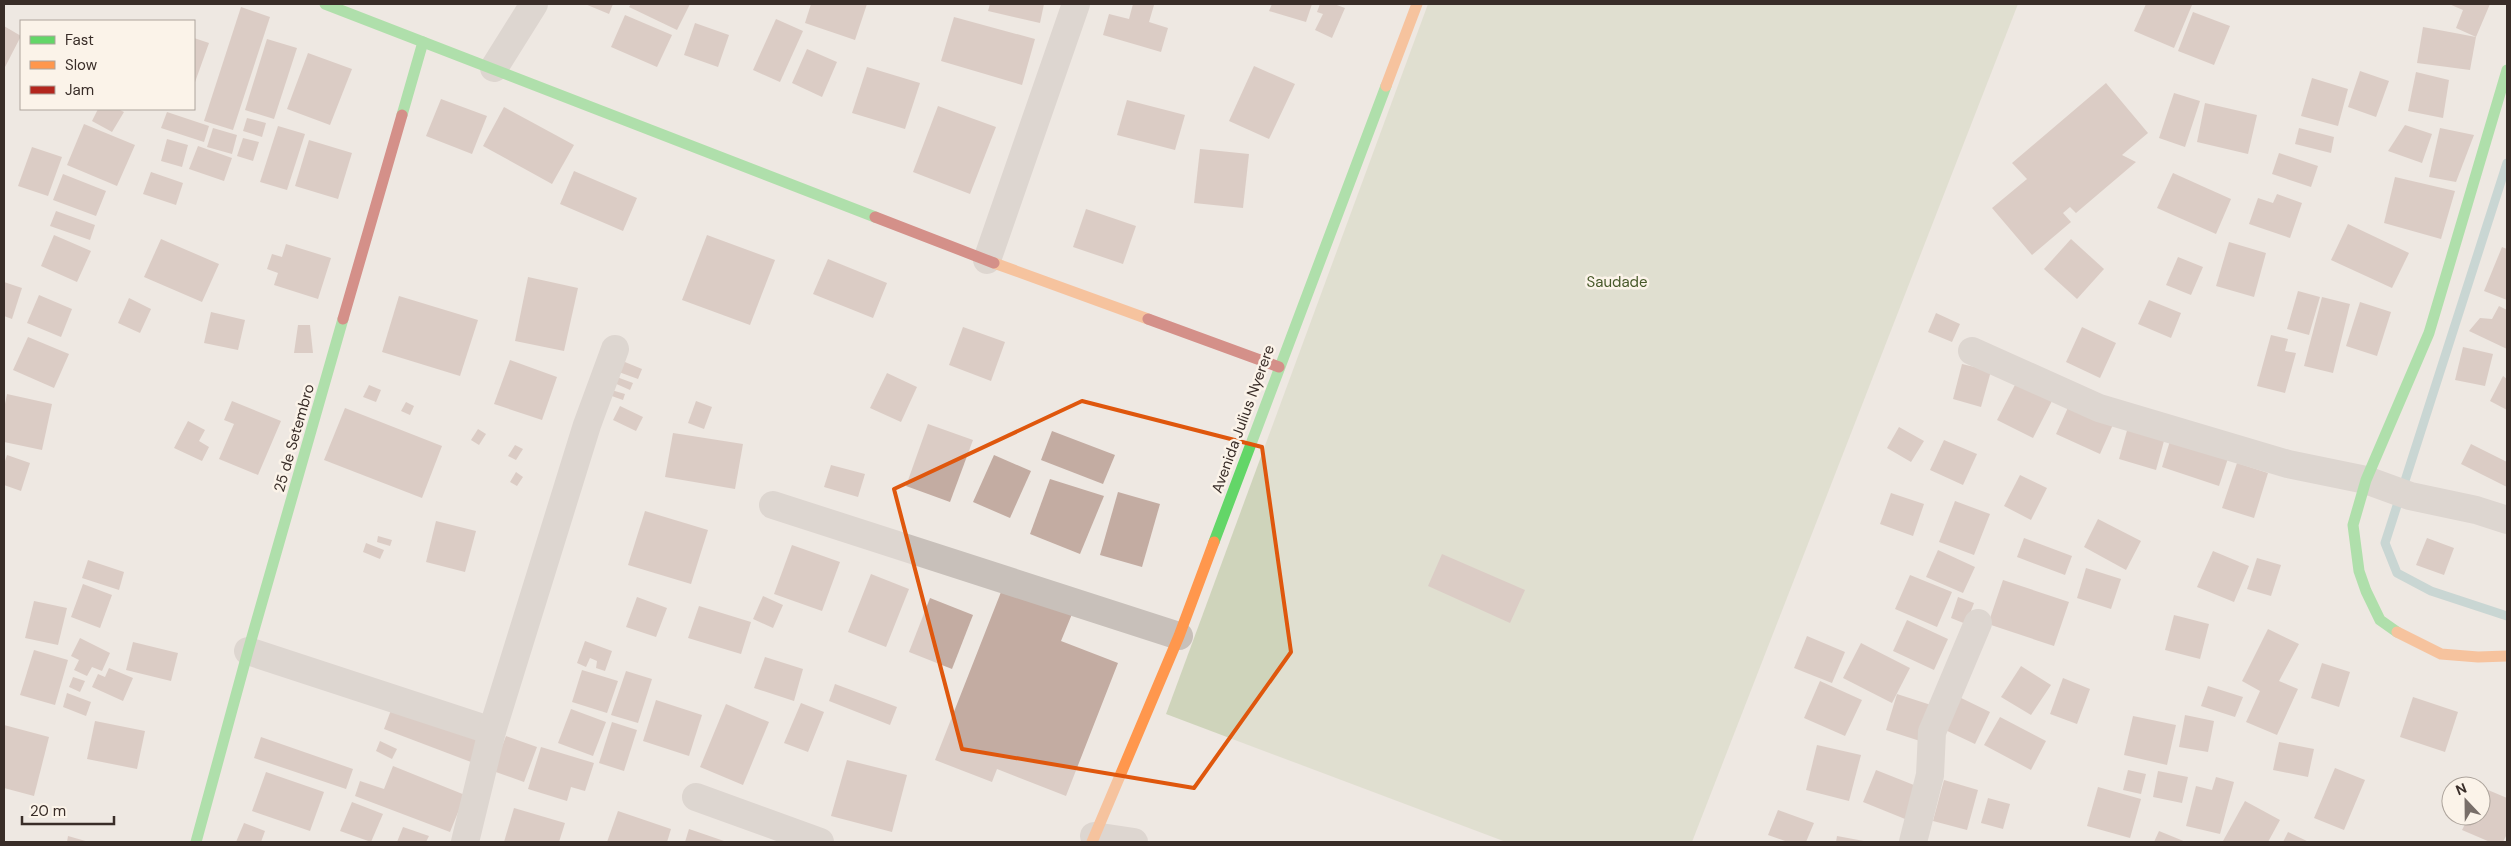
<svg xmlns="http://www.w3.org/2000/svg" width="2511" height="846" viewBox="0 0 2511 846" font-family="'DM Sans',sans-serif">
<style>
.green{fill:#cfd4bb}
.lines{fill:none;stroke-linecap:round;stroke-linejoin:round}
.stream{stroke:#9cc1c1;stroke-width:9}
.building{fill:#c3aca2}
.street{stroke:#c8c0ba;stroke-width:28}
.fast{stroke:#63d668;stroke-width:11}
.slow{stroke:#ff974d;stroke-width:11}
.jam{stroke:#b3261e;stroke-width:11}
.marked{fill:none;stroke:#df570d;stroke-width:4;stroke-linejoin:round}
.labels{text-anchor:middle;stroke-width:5;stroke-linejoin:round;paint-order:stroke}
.park-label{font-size:15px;fill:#47592a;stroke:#fbf3e9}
.street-label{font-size:15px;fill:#392d28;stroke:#fbf3e9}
</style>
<rect width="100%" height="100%" fill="#eee8e2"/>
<polygon class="green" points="1428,4 2018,4 1692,842 1506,842 1166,714"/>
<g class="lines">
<polyline class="stream" points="2507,163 2385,543 2397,573 2431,591 2507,616"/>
</g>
<g class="building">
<polygon points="585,4 613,4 609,14"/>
<polygon points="631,4 690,4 677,30 629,7"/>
<polygon points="811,4 867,4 855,40 805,23"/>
<polygon points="990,4 1044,4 1040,23 988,11"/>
<polygon points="1133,4 1154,5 1149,22 1168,28 1161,52 1103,35 1109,14 1129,19"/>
<polygon points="1272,4 1312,4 1306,22 1269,11"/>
<polygon points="1320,4 1334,4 1345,8 1332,38 1315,30 1323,14 1317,12"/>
<polygon points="2146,4 2192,5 2174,48 2134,31"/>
<polygon points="2449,4 2490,4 2476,37 2456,28 2463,10"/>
<polygon points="241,7 270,17 233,130 204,121"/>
<polygon points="2193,12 2230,26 2214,65 2178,51"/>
<polygon points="625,15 672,35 657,67 611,47"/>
<polygon points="954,17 1035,39 1022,85 941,61"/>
<polygon points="776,19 803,31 780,82 753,70"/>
<polygon points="695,23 729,35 718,67 684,55"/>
<polygon points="4,26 21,36 4,69"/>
<polygon points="2423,27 2476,37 2470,70 2417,63"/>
<polygon points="194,38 209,43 194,85"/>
<polygon points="267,39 297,48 274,119 245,110"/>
<polygon points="807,49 837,62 822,97 792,83"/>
<polygon points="308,53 352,69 330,125 287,109"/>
<polygon points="1254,66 1295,84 1269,139 1229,121"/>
<polygon points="867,67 920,83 905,129 852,113"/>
<polygon points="2360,71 2389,81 2376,117 2348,107"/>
<polygon points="2416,72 2449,80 2443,118 2408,111"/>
<polygon points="2312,78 2348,89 2338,126 2301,116"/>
<polygon points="2106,83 2148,133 2122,155 2136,162 2076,213 2070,207 2063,213 2071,222 2032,255 1992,208 2027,179 2012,163"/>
<polygon points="2174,93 2200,101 2185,147 2159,138"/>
<polygon points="441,99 487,116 472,154 426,136"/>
<polygon points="1127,100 1185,115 1175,150 1117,135"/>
<polygon points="2205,103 2257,115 2248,154 2197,142"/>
<polygon points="938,106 996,127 970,194 913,172"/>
<polygon points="504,107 574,145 552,184 483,146"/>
<polygon points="98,109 118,109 124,112 112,132 92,121"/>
<polygon points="167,112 209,126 204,142 161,128"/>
<polygon points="247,118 266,123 262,137 243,131"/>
<polygon points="84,124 135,145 117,186 67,165"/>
<polygon points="2405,125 2432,134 2422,163 2388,151"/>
<polygon points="278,126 305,134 287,190 260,182"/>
<polygon points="213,128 237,135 232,154 207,147"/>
<polygon points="2299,128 2334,137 2331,153 2295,144"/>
<polygon points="2440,128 2474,135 2456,182 2429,177"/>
<polygon points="243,138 259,142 253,161 237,156"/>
<polygon points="167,139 188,145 182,167 161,161"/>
<polygon points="309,140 352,153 338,199 295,186"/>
<polygon points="198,146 232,158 224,181 189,169"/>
<polygon points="32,147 62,157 48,196 18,186"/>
<polygon points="1200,149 1249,154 1243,208 1194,203"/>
<polygon points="2279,153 2318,166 2311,187 2272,174"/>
<polygon points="574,171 637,198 623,231 560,204"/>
<polygon points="151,172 183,183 176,205 143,194"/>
<polygon points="2173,173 2231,199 2216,234 2157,208"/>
<polygon points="63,174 106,191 96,216 53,200"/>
<polygon points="2395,177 2455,191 2441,239 2384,223"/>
<polygon points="2277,194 2302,203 2290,238 2249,224 2258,198 2273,203"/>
<polygon points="1086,209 1136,226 1123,264 1073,247"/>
<polygon points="56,211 95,225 90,240 50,226"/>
<polygon points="2348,224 2409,253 2392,288 2331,260"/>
<polygon points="54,235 91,251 77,282 41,266"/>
<polygon points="707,235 775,260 750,325 682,300"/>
<polygon points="161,239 219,264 202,302 144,277"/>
<polygon points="2071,239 2104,269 2077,299 2044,269"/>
<polygon points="2229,242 2266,253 2254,297 2216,286"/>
<polygon points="286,244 331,258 318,299 274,285 278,273 267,269 272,254 282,257"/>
<polygon points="2502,247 2507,249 2507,300 2484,291"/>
<polygon points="2178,257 2203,267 2191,295 2166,285"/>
<polygon points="828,259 887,283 873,318 813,294"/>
<polygon points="528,277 578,288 564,351 515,341"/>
<polygon points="4,282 22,288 12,319 4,316"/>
<polygon points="2298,291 2320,297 2309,335 2287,329"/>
<polygon points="39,295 72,309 61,337 27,323"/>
<polygon points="399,296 478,320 460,376 382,352"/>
<polygon points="2322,297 2350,304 2333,373 2304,366"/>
<polygon points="129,298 151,309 140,333 118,323"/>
<polygon points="2149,300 2181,313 2171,338 2138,324"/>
<polygon points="2360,302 2391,312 2377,356 2346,346"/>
<polygon points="2499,306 2507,310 2507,349 2469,331 2480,318 2492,319"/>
<polygon points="211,312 245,320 238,350 204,343"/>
<polygon points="1936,313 1960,324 1952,342 1928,332"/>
<polygon points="298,325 310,325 313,353 294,353"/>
<polygon points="963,327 1005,342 991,381 949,365"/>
<polygon points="2082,327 2116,343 2100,378 2066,362"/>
<polygon points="2271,335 2288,339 2285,351 2296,353 2285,393 2257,386"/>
<polygon points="28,337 69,354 54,388 13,370"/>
<polygon points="2463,347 2493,354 2485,386 2455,380"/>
<polygon points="510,360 557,377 542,420 494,404"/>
<polygon points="620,360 642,369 638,379 616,371"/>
<polygon points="1962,364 1991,371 1981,407 1953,399"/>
<polygon points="887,373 917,387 901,422 870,408"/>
<polygon points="614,376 633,383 630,390 612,382"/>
<polygon points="2503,376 2507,379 2507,410 2490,401"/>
<polygon points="2018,379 2054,397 2033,438 1997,420"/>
<polygon points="369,385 381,390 376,402 363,397"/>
<polygon points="608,389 625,394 623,400 606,394"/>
<polygon points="7,394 52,404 42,450 4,442 4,409"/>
<polygon points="232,401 281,421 258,475 219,459 234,424 224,420"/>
<polygon points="696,401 712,407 704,429 688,423"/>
<polygon points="2071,401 2115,420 2100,454 2056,434"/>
<polygon points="406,402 414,406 410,415 401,411"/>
<polygon points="620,406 643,417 636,431 613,420"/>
<polygon points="345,408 442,446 422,498 324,460"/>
<polygon points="2130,420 2167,430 2156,470 2119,459"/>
<polygon points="188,421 205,430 199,441 209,447 202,461 174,448"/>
<polygon points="928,424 973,440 950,502 906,486"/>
<polygon points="1899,427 1924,441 1911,462 1887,448"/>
<polygon points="478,429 486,434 479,445 471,440"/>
<polygon points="1052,431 1115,455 1103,484 1041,460"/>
<polygon points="2173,431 2231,449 2219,486 2162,467"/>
<polygon points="673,433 743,444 735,489 665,477"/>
<polygon points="1944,440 1977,454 1963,485 1930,470"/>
<polygon points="2471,444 2507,462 2507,487 2461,464"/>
<polygon points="515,445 523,449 516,460 508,456"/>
<polygon points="7,455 30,463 21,491 4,485 4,464"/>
<polygon points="994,455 1031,471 1010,518 973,502"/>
<polygon points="2237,463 2268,473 2254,518 2222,508"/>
<polygon points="831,465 865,474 858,497 824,487"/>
<polygon points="516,472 523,477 517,486 510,482"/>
<polygon points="2020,475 2047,488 2031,520 2004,506"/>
<polygon points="1050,479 1104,496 1080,554 1030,534"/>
<polygon points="1118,492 1160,504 1142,567 1100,555"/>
<polygon points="1891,493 1924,504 1913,536 1880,524"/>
<polygon points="1955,501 1990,514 1974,555 1939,542"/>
<polygon points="645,511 708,530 691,584 628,565"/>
<polygon points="2098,519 2141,541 2126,570 2084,547"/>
<polygon points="436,521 476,531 465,572 426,562"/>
<polygon points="378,536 392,540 390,546 377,542"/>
<polygon points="2024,538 2072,556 2065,575 2017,557"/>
<polygon points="2427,538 2454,548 2444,575 2416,565"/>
<polygon points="366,543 384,550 380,559 363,552"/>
<polygon points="792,545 840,562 822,611 774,594"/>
<polygon points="1938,550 1975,567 1963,593 1926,577"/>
<polygon points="2213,551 2249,566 2234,602 2197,587"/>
<polygon points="1442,554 1525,590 1510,623 1428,586"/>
<polygon points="2257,558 2281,565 2271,596 2247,589"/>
<polygon points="88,560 124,572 119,590 82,578"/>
<polygon points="2086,568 2121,579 2111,609 2077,598"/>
<polygon points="871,574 909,589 886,647 848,632"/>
<polygon points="1910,575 1952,592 1937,627 1895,609"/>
<polygon points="2003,580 2069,602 2054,646 1988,624"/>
<polygon points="83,584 112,595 100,628 71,617"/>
<polygon points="1003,587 1072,614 1061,641 1118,663 1066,796 997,769 992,782 935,760"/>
<polygon points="763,596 783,605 773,628 753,619"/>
<polygon points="637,597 667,608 656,637 626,627"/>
<polygon points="1958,597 1974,603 1966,624 1951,618"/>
<polygon points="930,598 973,615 952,669 909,652"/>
<polygon points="34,601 67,608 58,645 25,638"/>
<polygon points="699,606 751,622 741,654 688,638"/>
<polygon points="2174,615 2209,624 2200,659 2165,650"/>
<polygon points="1907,620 1948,639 1934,670 1893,651"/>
<polygon points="2268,629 2299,644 2279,681 2298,689 2277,735 2246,722 2260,691 2242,681"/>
<polygon points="1807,636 1845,652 1832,683 1794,668"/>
<polygon points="80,638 110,653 102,671 92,667 87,676 74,670 79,660 71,656"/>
<polygon points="585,641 612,651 605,671 596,668 597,661 590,658 586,667 577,663"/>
<polygon points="133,642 178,653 171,681 126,670"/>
<polygon points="1861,643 1910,668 1892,703 1843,678"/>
<polygon points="34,650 68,660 55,705 20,695"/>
<polygon points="765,657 803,669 794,701 754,688"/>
<polygon points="2322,663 2350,672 2339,707 2311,698"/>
<polygon points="2021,666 2051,685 2031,715 2001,697"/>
<polygon points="109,668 133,678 123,701 92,687 98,674 105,677"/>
<polygon points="582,670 618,681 607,713 572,702"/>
<polygon points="626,671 652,679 638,723 611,715"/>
<polygon points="73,677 85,681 80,692 69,687"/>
<polygon points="2063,678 2090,689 2077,724 2050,714"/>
<polygon points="1820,681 1862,700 1845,736 1804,718"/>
<polygon points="835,684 897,707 890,725 829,701"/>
<polygon points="2208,686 2243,697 2235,717 2201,706"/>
<polygon points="67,693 91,702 86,716 63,707"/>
<polygon points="1897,694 1931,705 1920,741 1886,730"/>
<polygon points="1957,696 1990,712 1975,744 1941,728"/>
<polygon points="2413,697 2458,712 2445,752 2400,737"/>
<polygon points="656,700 702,715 689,756 643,741"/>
<polygon points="394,702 481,734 471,762 384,729"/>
<polygon points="801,703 824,712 808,752 784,743"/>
<polygon points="726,704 769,722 743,785 700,767"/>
<polygon points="571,709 606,722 593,756 558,743"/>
<polygon points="2185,715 2214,721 2208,752 2179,747"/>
<polygon points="2133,716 2176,725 2167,765 2124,755"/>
<polygon points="2000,717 2046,741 2031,770 1984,745"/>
<polygon points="95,721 145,731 137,769 87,759"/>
<polygon points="612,722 637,730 624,771 599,763"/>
<polygon points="4,725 49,737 34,796 4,788"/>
<polygon points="506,736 537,747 524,782 493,771"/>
<polygon points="261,737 353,769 346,789 254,758"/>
<polygon points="380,741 397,749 392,759 376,751"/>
<polygon points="2279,742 2314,749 2308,777 2273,770"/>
<polygon points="1817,745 1861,755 1849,801 1806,790"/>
<polygon points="541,747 594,763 585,791 571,787 567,801 528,789"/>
<polygon points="847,760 907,775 892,832 831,816"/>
<polygon points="393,766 465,795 450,832 355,796 360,781 384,789"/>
<polygon points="2335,768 2365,780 2344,830 2314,818"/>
<polygon points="1876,770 1924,789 1910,821 1863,802"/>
<polygon points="2128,770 2146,774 2141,794 2123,790"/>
<polygon points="2158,771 2188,777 2182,803 2153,797"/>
<polygon points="266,772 324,792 310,831 252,811"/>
<polygon points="2216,777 2234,782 2220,834 2186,826 2196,786 2212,790"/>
<polygon points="1944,780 1978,790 1967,830 1933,821"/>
<polygon points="2098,787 2141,799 2130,838 2087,826"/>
<polygon points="2481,787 2507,798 2507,834 2503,842 2490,842 2462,830 2469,816 2481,816"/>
<polygon points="1988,798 2010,804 2003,829 1981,823"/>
<polygon points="2245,801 2280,820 2268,842 2223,841"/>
<polygon points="352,802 383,814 371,842 340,831"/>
<polygon points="514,808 565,823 559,842 504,842"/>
<polygon points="1778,810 1814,823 1806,842 1788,842 1768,835"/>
<polygon points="618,811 671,829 667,842 607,842"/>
<polygon points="244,823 265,831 261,842 236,842"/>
<polygon points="403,827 429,836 426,842 397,842"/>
<polygon points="689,829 727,842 685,842"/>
<polygon points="2159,831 2186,842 2154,842"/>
<polygon points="2288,832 2309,842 2283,842"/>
<polygon points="68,836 89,842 67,842"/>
<polygon points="1837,836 1864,841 1863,842 1836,842"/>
</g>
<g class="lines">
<g class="street">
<polyline points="494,68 534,4"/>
<polyline points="987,260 1076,4"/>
<polyline points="1972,351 2099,408 2288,464 2366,480 2410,496 2476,510 2507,520"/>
<polyline points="773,505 1179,636"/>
<polyline points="248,651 492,731"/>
<polyline points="696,797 820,842"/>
<polyline points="1094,836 1134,842"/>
<polyline points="465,842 492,731 587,425 615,349"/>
<polyline points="1913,842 1930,775 1932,732 1978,623"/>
</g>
<g class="fast">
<polyline points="325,4 875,217"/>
<polyline points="402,115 423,42"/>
<polyline points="1214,542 1386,86"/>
<polyline points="2397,632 2380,620 2366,591 2359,571 2353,525 2366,480 2429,333 2507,70"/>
<polyline points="196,842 248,651 343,319"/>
</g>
<g class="slow">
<polyline points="1386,86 1417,4"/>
<polyline points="994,263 1148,319"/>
<polyline points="2397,632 2441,654 2478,657 2507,656"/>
<polyline points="1092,842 1179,636 1214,542"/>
</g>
<g class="jam">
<polyline points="875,217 994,263"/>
<polyline points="343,319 402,115"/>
<polyline points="1148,319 1279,367"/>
</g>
</g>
<path d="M0 0H2511V846H0ZM 1082,401 L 1262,447 L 1291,652 L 1194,788 L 962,749 L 894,489 Z" fill="#eee8e2" fill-opacity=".55" fill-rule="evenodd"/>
<path class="marked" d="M 1082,401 L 1262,447 L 1291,652 L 1194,788 L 962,749 L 894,489 Z"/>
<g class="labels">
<g class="park-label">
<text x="1617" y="287">Saudade</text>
</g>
<g class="street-label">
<text transform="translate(1243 419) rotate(-70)" y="5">Avenida Julius Nyerere</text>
<text transform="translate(294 438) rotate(-74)" y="5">25 de Setembro</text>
</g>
</g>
<rect width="2511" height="846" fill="none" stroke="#392d28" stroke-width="10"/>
<rect x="20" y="20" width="175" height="90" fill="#fbf3e9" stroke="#ada49c"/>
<rect x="30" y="36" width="25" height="8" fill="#63d668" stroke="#ada49c"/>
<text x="65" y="45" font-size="15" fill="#392d28">Fast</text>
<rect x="30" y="61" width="25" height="8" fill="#ff974d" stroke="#ada49c"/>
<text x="65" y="70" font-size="15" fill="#392d28">Slow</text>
<rect x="30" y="86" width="25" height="8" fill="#b3261e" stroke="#ada49c"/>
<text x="65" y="95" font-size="15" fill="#392d28">Jam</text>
<g transform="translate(2466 801) rotate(338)"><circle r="24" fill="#fbf3e9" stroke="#ada49c"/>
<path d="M0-4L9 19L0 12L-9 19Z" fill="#786e69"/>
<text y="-8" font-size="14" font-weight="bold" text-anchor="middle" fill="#392d28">N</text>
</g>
<path d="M22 816v8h92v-8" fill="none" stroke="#392d28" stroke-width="2.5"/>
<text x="30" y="816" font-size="15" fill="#392d28" stroke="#fbf3e9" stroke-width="4" paint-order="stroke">20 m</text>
</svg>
